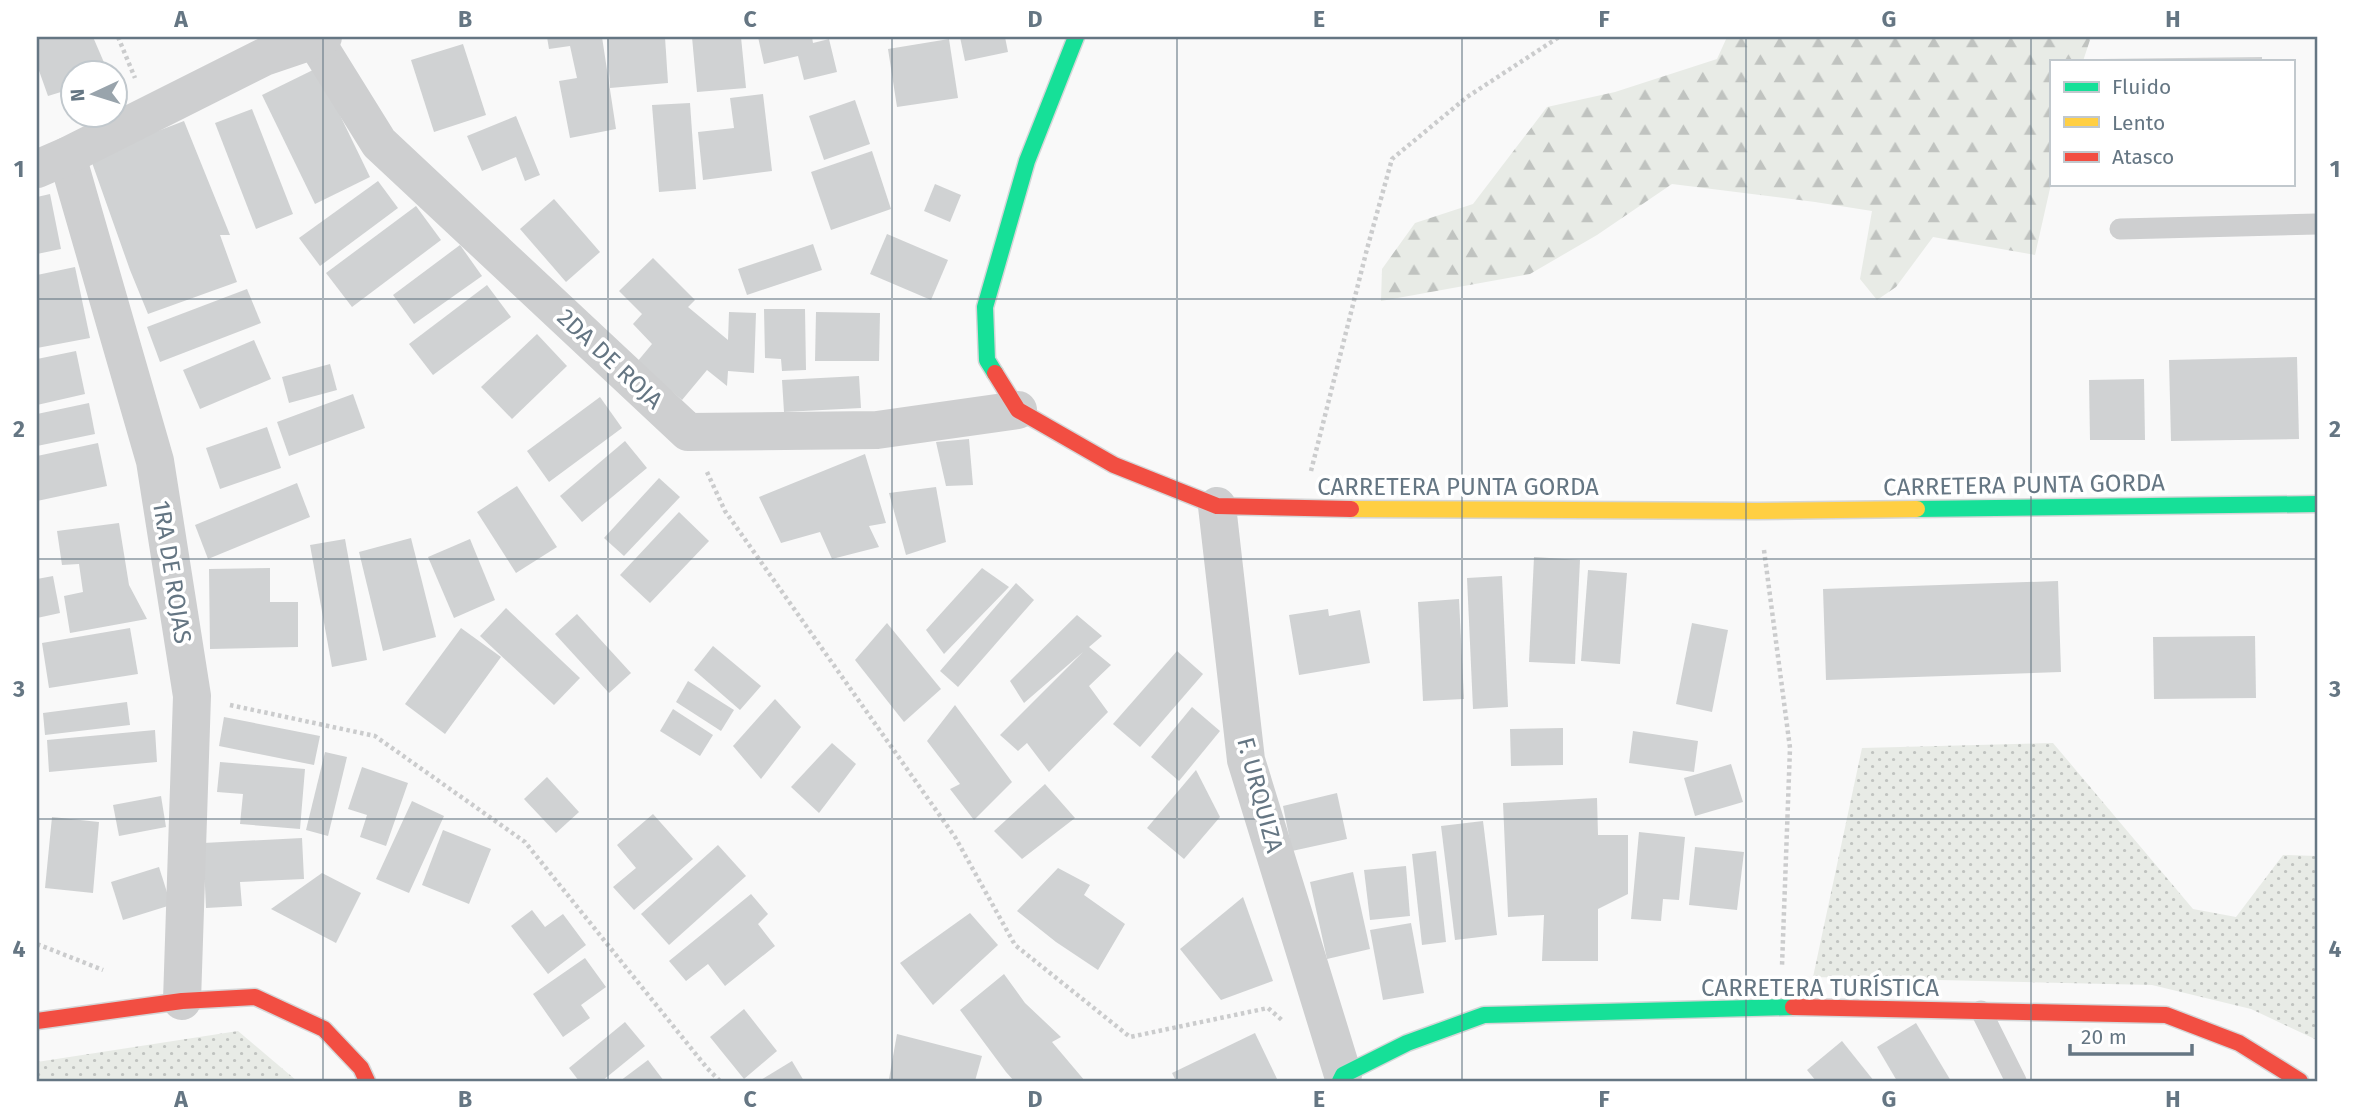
<svg xmlns="http://www.w3.org/2000/svg" width="2354" height="1118" viewBox="0 0 2354 1118" font-family="'Fira Sans',sans-serif">
<style>
.grass{fill:url(#grass-dots)}
.forest{fill:url(#forest-firs)}
.building{fill:#d0d2d3}
.lines{fill:none;stroke-linecap:round;stroke-linejoin:round}
.fast-casing{stroke:#d5d6d7;stroke-width:19}
.slow-casing{stroke:#d5d6d7;stroke-width:19}
.jam-casing{stroke:#d5d6d7;stroke-width:19}
.path{stroke:#cbcccd;stroke-width:4.5;stroke-dasharray:3.5 3.5;stroke-linecap:butt}
.lane{stroke:#cecfd0;stroke-width:21}
.street{stroke:#cecfd0;stroke-width:38}
.fast{stroke:#16e098;stroke-width:16}
.slow{stroke:#ffcf43;stroke-width:16}
.jam{stroke:#f24e42;stroke-width:16}
.grid{fill:none;stroke:#657683;stroke-width:2;stroke-opacity:0.55}
.labels{text-anchor:middle;stroke-width:7;stroke-linejoin:round;paint-order:stroke}
.street-label{font-size:24px;fill:#657683;stroke:#fff}
.neatline{fill:none;stroke:#657683;stroke-width:2.5}
.grid-label{font-size:23px;text-anchor:middle;font-weight:bold;fill:#657683}
</style>
<defs>
<pattern id="grass-dots" width="8" height="8" patternUnits="userSpaceOnUse" patternTransform="scale(1.75)"><rect width="8" height="8" fill="#e8ebe6"/><path d="M2 2h.1M6 6h.1" fill="none" stroke="#c0c3c0" stroke-width="1.8" stroke-linecap="round"/></pattern>
<pattern id="forest-firs" width="22" height="20" patternUnits="userSpaceOnUse" patternTransform="scale(1.75)"><rect width="22" height="20" fill="#e8ebe6"/><path d="M5 1l3.5 6h-7zM16 11l3.5 6h-7z" fill="#c0c3c0"/></pattern>
</defs>
<rect width="100%" height="100%" fill="#f9f9f9"/>
<g class="grass">
<polygon points="2053,743 2193,909 2236,917 2283,855 2317,856 2317,1040 2251,1009 2152,985 1813,977 1862,748"/>
<polygon points="238,1031 297,1081 37,1081 37,1062"/>
</g>
<polygon class="forest" points="1727,37 2091,37 2083,61 2051,61 2051,184 2035,255 1933,237 1896,287 1877,300 1860,279 1872,211 1815,202 1672,184 1597,235 1530,274 1381,301 1382,269 1415,223 1473,204 1547,107 1615,92 1717,59"/>
<g class="building">
<polygon points="38,37 93,37 109,74 74,74 74,88 48,96 37,65"/>
<polygon points="547,37 576,37 576,39 602,37 616,129 570,138 559,81 577,78 570,46 549,49"/>
<polygon points="607,37 665,37 668,83 610,88"/>
<polygon points="692,37 741,37 746,88 697,92"/>
<polygon points="758,37 812,37 813,43 829,39 837,72 804,80 798,56 764,64"/>
<polygon points="960,37 1005,37 1008,52 965,61"/>
<polygon points="949,39 958,98 897,107 888,49"/>
<polygon points="463,44 486,115 434,132 411,60"/>
<polygon points="2262,57 2262,61 2101,61 2101,59"/>
<polygon points="317,68 370,177 315,204 262,95"/>
<polygon points="763,94 772,171 703,180 698,132 734,128 730,98"/>
<polygon points="855,100 870,144 824,160 809,116"/>
<polygon points="690,103 696,189 659,192 652,105"/>
<polygon points="252,109 293,214 256,229 215,123"/>
<polygon points="516,116 540,175 525,181 516,157 482,171 467,136"/>
<polygon points="184,121 230,235 220,235 237,282 148,314 130,270 90,157"/>
<polygon points="872,151 891,209 831,230 811,172"/>
<polygon points="378,181 398,208 320,266 299,238"/>
<polygon points="935,184 961,195 950,222 924,211"/>
<polygon points="50,194 61,249 37,254 37,197"/>
<polygon points="554,199 600,252 566,282 520,229"/>
<polygon points="416,206 441,240 352,307 326,273"/>
<polygon points="887,234 948,260 931,300 870,274"/>
<polygon points="813,244 822,270 747,295 738,269"/>
<polygon points="460,245 482,276 414,324 393,295"/>
<polygon points="653,258 695,300 688,307 728,340 729,312 756,313 754,373 728,371 727,386 707,370 682,400 637,362 652,344 633,324 642,314 619,291"/>
<polygon points="75,267 90,338 37,348 37,275"/>
<polygon points="487,285 511,317 433,375 409,344"/>
<polygon points="247,289 261,323 160,362 147,327"/>
<polygon points="764,309 805,309 806,370 782,371 781,359 765,358"/>
<polygon points="816,312 880,313 879,361 815,361"/>
<polygon points="537,334 567,366 512,419 481,387"/>
<polygon points="254,340 271,379 200,409 183,370"/>
<polygon points="76,351 85,394 37,405 37,359"/>
<polygon points="2297,357 2299,439 2171,441 2169,360"/>
<polygon points="330,364 337,390 289,403 282,377"/>
<polygon points="859,376 861,408 784,412 782,380"/>
<polygon points="2144,379 2145,440 2090,440 2089,380"/>
<polygon points="353,394 365,428 289,456 277,422"/>
<polygon points="600,397 622,428 549,482 527,451"/>
<polygon points="89,403 95,434 37,446 37,414"/>
<polygon points="267,427 281,468 220,489 206,448"/>
<polygon points="969,439 973,485 946,486 936,442"/>
<polygon points="625,441 647,468 582,522 560,496"/>
<polygon points="98,443 107,486 37,501 37,456"/>
<polygon points="865,454 886,523 869,526 879,547 832,559 820,532 781,543 759,497"/>
<polygon points="659,478 680,497 624,556 604,538"/>
<polygon points="297,483 310,517 208,559 195,525"/>
<polygon points="517,486 557,547 516,573 477,512"/>
<polygon points="936,487 946,542 906,555 889,493"/>
<polygon points="679,512 709,541 650,603 620,575"/>
<polygon points="119,523 129,585 147,619 70,633 64,596 83,592 79,564 62,565 57,531"/>
<polygon points="411,538 436,637 383,651 359,552"/>
<polygon points="345,539 367,660 332,667 310,545"/>
<polygon points="470,539 495,600 454,618 428,557"/>
<polygon points="1534,557 1580,560 1575,664 1529,662"/>
<polygon points="270,568 270,602 298,602 298,647 210,649 209,569"/>
<polygon points="982,568 1009,587 944,654 926,630"/>
<polygon points="1588,570 1627,573 1620,664 1581,661"/>
<polygon points="53,576 60,613 37,618 37,579"/>
<polygon points="1502,576 1508,707 1473,709 1467,578"/>
<polygon points="2058,581 2061,672 1826,680 1823,589"/>
<polygon points="1016,583 1034,600 958,687 940,671"/>
<polygon points="1459,599 1464,699 1423,701 1418,602"/>
<polygon points="506,608 580,678 554,705 480,636"/>
<polygon points="1328,609 1329,616 1360,610 1370,663 1299,675 1289,615"/>
<polygon points="577,614 631,673 609,693 555,634"/>
<polygon points="1077,615 1102,636 1089,647 1111,665 1089,686 1108,712 1049,772 1027,743 1018,751 1000,735 1083,652 1024,703 1010,681"/>
<polygon points="887,623 941,689 904,722 855,660"/>
<polygon points="1692,623 1728,630 1712,712 1676,704"/>
<polygon points="130,628 138,674 49,688 42,643"/>
<polygon points="461,628 501,657 445,734 405,704"/>
<polygon points="2255,636 2256,698 2154,699 2153,637"/>
<polygon points="713,646 761,686 740,710 694,670"/>
<polygon points="1177,651 1203,674 1140,747 1113,724"/>
<polygon points="688,681 734,710 721,731 676,702"/>
<polygon points="775,699 801,727 761,779 733,746"/>
<polygon points="127,702 130,725 45,735 43,713"/>
<polygon points="955,705 1012,782 974,820 950,789 960,784 927,741"/>
<polygon points="1192,707 1220,731 1179,781 1151,757"/>
<polygon points="673,709 713,735 700,756 660,731"/>
<polygon points="224,717 320,736 314,765 219,746"/>
<polygon points="1563,728 1563,765 1511,766 1510,729"/>
<polygon points="155,730 157,762 49,772 47,740"/>
<polygon points="1633,731 1698,741 1694,772 1629,763"/>
<polygon points="832,743 856,764 819,813 791,787"/>
<polygon points="325,752 347,757 328,836 306,830"/>
<polygon points="220,762 305,769 300,829 240,824 243,794 217,792"/>
<polygon points="1731,764 1743,802 1695,816 1684,778"/>
<polygon points="362,767 408,783 386,846 360,837 367,815 348,809"/>
<polygon points="1196,770 1220,817 1184,859 1147,828"/>
<polygon points="547,777 579,812 556,833 524,799"/>
<polygon points="1045,784 1075,818 1022,859 994,831"/>
<polygon points="1337,793 1347,839 1292,851 1283,806"/>
<polygon points="161,796 166,827 119,836 113,805"/>
<polygon points="1597,798 1598,835 1628,835 1628,894 1598,909 1598,961 1542,961 1544,915 1508,917 1503,803"/>
<polygon points="412,801 444,816 409,893 376,879"/>
<polygon points="653,814 693,859 634,910 613,887 636,868 617,845"/>
<polygon points="52,817 99,822 93,893 45,888"/>
<polygon points="1483,821 1497,935 1455,940 1441,826"/>
<polygon points="443,830 491,849 469,904 422,885"/>
<polygon points="1639,832 1685,837 1679,900 1663,899 1661,921 1631,919"/>
<polygon points="302,838 304,879 240,882 242,906 206,908 203,843"/>
<polygon points="718,845 746,876 669,945 641,914"/>
<polygon points="1695,847 1744,852 1737,910 1689,905"/>
<polygon points="1436,851 1446,942 1422,945 1412,854"/>
<polygon points="1406,866 1410,916 1370,920 1364,870"/>
<polygon points="159,867 171,905 123,920 111,882"/>
<polygon points="1058,868 1090,885 1084,895 1125,924 1098,970 1056,942 1017,911"/>
<polygon points="1353,872 1370,949 1327,959 1310,882"/>
<polygon points="322,873 361,893 336,943 271,909"/>
<polygon points="751,894 768,914 758,924 775,946 725,986 708,964 686,981 669,961"/>
<polygon points="1243,897 1273,981 1221,1000 1180,949"/>
<polygon points="532,910 545,927 563,914 586,945 548,974 511,926"/>
<polygon points="970,913 998,945 933,1005 900,963"/>
<polygon points="1411,923 1424,993 1383,1000 1370,930"/>
<polygon points="585,958 606,987 581,1005 590,1018 563,1037 533,994"/>
<polygon points="1004,974 1025,1003 1061,1037 1052,1042 1085,1081 1014,1081 1006,1072 960,1010"/>
<polygon points="744,1009 777,1051 744,1079 710,1037"/>
<polygon points="625,1022 645,1046 602,1081 579,1081 569,1068"/>
<polygon points="1916,1023 1951,1081 1897,1081 1877,1047"/>
<polygon points="1255,1033 1278,1081 1176,1081 1172,1073"/>
<polygon points="897,1034 982,1056 975,1081 894,1081 889,1079"/>
<polygon points="1842,1041 1874,1081 1816,1081 1807,1070"/>
<polygon points="648,1060 664,1081 620,1081"/>
<polygon points="792,1061 804,1081 759,1081"/>
</g>
<g class="lines">
<defs>
<g id="fast">
<polyline points="995,373 987,360 985,307 1027,161 1076,37"/>
<polyline points="1917,509 2317,504"/>
<polyline points="1340,1081 1343,1075 1407,1043 1484,1015 1793,1007"/>
</g>
<polyline id="slow" points="1351,509 1757,511 1917,509"/>
<g id="jam">
<polyline points="995,373 1018,410 1114,465 1217,506 1351,509"/>
<polyline points="1793,1007 2166,1015 2239,1043 2300,1081"/>
<polyline points="37,1021 182,1001 255,997 324,1029 361,1068 367,1081"/>
</g>
</defs>
<use href="#fast" class="fast-casing"/>
<use href="#slow" class="slow-casing"/>
<use href="#jam" class="jam-casing"/>
<g class="path">
<polyline points="118,37 135,78"/>
<polyline points="1311,471 1367,249 1392,159 1467,97 1559,37"/>
<polyline points="707,472 725,511 955,837 1015,945 1130,1037 1268,1008 1283,1021"/>
<polyline points="1764,550 1790,748 1782,966"/>
<polyline points="230,705 375,736 525,842 707,1068 720,1081"/>
<polyline points="37,944 103,970"/>
</g>
<g class="lane">
<polyline points="2120,229 2317,224"/>
<polyline points="1981,1011 2016,1081"/>
</g>
<g class="street">
<polyline points="315,40 379,143 688,432 877,430 1018,410"/>
<polyline points="67,156 155,461 192,696 182,1001"/>
<polyline points="37,169 67,156 264,57 323,37"/>
<polyline points="1217,506 1246,760 1343,1075"/>
</g>
<use href="#fast" class="fast"/>
<use href="#slow" class="slow"/>
<use href="#jam" class="jam"/>
</g>
<path class="grid" d="M 323,37 L 323,1081M 608,37 L 608,1081M 892,37 L 892,1081M 1177,37 L 1177,1081M 1462,37 L 1462,1081M 1746,37 L 1746,1081M 2031,37 L 2031,1081M 37,299 L 2317,299M 37,559 L 2317,559M 37,819 L 2317,819"/>
<g class="labels">
<g class="street-label">
<text transform="translate(610 359) rotate(43)" y="8">2DA DE ROJA</text>
<text transform="translate(2024 485) rotate(-1)" y="8">CARRETERA PUNTA GORDA</text>
<text x="1458" y="495">CARRETERA PUNTA GORDA</text>
<text transform="translate(172 572) rotate(81)" y="8">1RA DE ROJAS</text>
<text transform="translate(1260 795) rotate(75)" y="8">F. URQUIZA</text>
<text x="1820" y="996">CARRETERA TURÍSTICA</text>
</g>
</g>
<rect width="2354" height="1118" fill="none" stroke="#ffffff" stroke-width="77"/>
<rect x="2050" y="60" width="245" height="126" fill="#ffffff" stroke="#c1c8cd" stroke-width="2"/>
<rect x="2064" y="82" width="35" height="10" fill="#16e098" stroke="#c1c8cd" stroke-width="2"/>
<text x="2112" y="94" font-size="21" fill="#657683">Fluido</text>
<rect x="2064" y="117" width="35" height="10" fill="#ffcf43" stroke="#c1c8cd" stroke-width="2"/>
<text x="2112" y="130" font-size="21" fill="#657683">Lento</text>
<rect x="2064" y="152" width="35" height="10" fill="#f24e42" stroke="#c1c8cd" stroke-width="2"/>
<text x="2112" y="164" font-size="21" fill="#657683">Atasco</text>
<g transform="translate(94 94) rotate(266)"><circle r="33" fill="#ffffff" stroke="#c1c8cd" stroke-width="2"/>
<path d="M0-5L12 26L0 18L-12 26Z" fill="#99a4ac"/>
<text y="-10" font-size="19" font-weight="bold" text-anchor="middle" fill="#657683">N</text>
</g>
<path d="M2070 1044v10h122v-10" fill="none" stroke="#657683" stroke-width="3.5"/>
<text x="2081" y="1044" font-size="21" fill="#657683" stroke="#ffffff" stroke-width="5" paint-order="stroke">20 m</text>
<rect x="38" y="38" width="2278" height="1042" class="neatline"/>
<g class="grid-label">
<text x="181" y="27">A</text>
<text x="465" y="27">B</text>
<text x="750" y="27">C</text>
<text x="1035" y="27">D</text>
<text x="1319" y="27">E</text>
<text x="1604" y="27">F</text>
<text x="1889" y="27">G</text>
<text x="2173" y="27">H</text>
<text x="19" y="177">1</text>
<text x="2335" y="177">1</text>
<text x="19" y="437">2</text>
<text x="2335" y="437">2</text>
<text x="19" y="697">3</text>
<text x="2335" y="697">3</text>
<text x="19" y="957">4</text>
<text x="2335" y="957">4</text>
<text x="181" y="1107">A</text>
<text x="465" y="1107">B</text>
<text x="750" y="1107">C</text>
<text x="1035" y="1107">D</text>
<text x="1319" y="1107">E</text>
<text x="1604" y="1107">F</text>
<text x="1889" y="1107">G</text>
<text x="2173" y="1107">H</text>
</g>
</svg>
